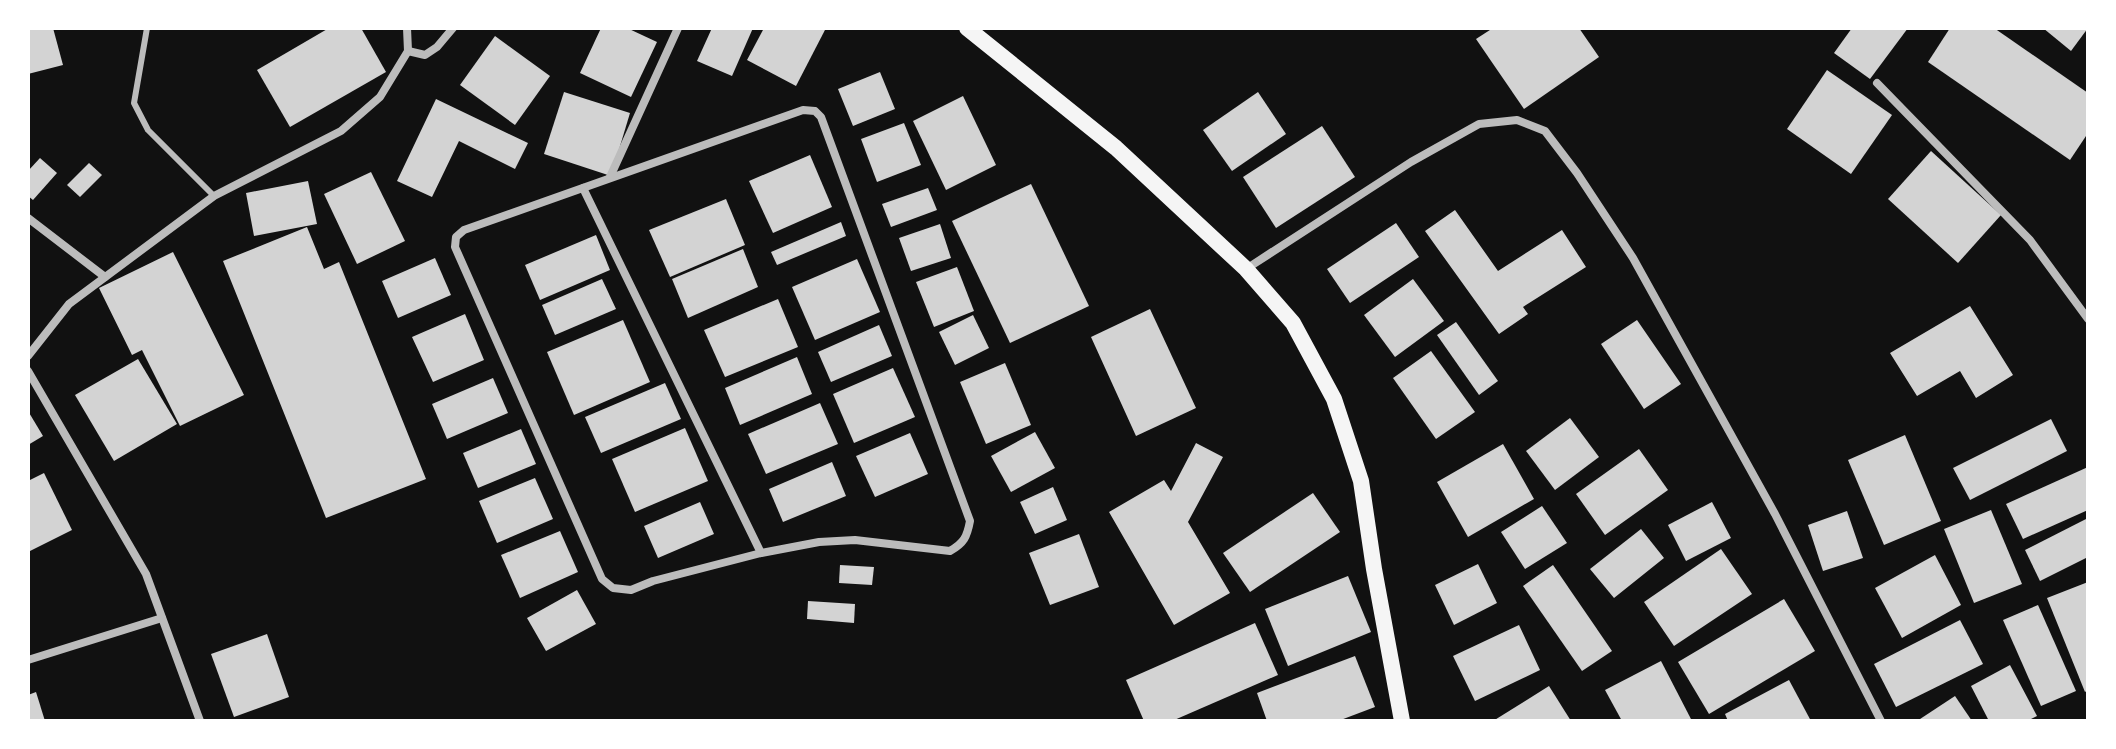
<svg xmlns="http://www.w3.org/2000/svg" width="2116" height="749" viewBox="0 0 2116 749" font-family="Montserrat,sans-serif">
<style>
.building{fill:#d3d3d3}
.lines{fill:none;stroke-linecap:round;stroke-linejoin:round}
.service{stroke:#bcbcbc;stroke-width:6}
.minor{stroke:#bcbcbc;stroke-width:8}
.secondary{stroke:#f5f5f5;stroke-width:16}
</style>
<rect width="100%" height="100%" fill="#111"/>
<g class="building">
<polygon points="28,28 53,28 63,65 28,74"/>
<polygon points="329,28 361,28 386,72 290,127 257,70"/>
<polygon points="601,28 627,28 657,42 631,97 580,73"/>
<polygon points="712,28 753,28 732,76 697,61"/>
<polygon points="764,28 826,28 796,86 747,60"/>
<polygon points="1493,28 1579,28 1599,57 1524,109 1476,39"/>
<polygon points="1852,28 1908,28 1870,79 1834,53"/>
<polygon points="1950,28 1994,28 2088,93 2088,133 2070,160 1928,62"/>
<polygon points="2043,28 2088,28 2071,51"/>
<polygon points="495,36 550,76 515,125 460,85"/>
<polygon points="1827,70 1892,115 1851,174 1787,129"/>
<polygon points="880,72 895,109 853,126 838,89"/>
<polygon points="564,92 630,113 611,176 544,154"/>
<polygon points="1258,92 1286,134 1232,171 1203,130"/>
<polygon points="963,96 996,165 946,190 913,121"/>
<polygon points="436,99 528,143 515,169 459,141 432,197 397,181"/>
<polygon points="904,123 921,165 877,182 861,139"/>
<polygon points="1322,126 1355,177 1276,228 1243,177"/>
<polygon points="1931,151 2001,215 1958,263 1888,199"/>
<polygon points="810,155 832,207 773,233 749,181"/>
<polygon points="40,158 57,173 33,200 28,196 28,171"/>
<polygon points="89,163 102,175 80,197 67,185"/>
<polygon points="371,172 405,241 357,264 324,194"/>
<polygon points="308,181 317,224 254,236 246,193"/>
<polygon points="1031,184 1089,306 1010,343 952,221"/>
<polygon points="928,188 937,210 891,227 882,204"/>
<polygon points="726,199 745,245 670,277 649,230"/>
<polygon points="1455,210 1498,271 1562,230 1586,267 1523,307 1528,314 1499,334 1425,231"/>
<polygon points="841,222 846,236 777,265 771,252"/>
<polygon points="1396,223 1419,257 1350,303 1327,269"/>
<polygon points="940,224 951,258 911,271 899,238"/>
<polygon points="307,227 324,269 339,262 426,479 326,518 223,261"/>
<polygon points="596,235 610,270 540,300 525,265"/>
<polygon points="743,249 758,287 688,318 672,279"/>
<polygon points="173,252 244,395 180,426 142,350 132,355 99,288"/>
<polygon points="435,258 451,295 398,318 382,281"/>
<polygon points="857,259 880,312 815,340 792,287"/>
<polygon points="957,267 974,311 934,327 916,282"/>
<polygon points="602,279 616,309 555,335 542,305"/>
<polygon points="1413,279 1444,321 1395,357 1364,315"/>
<polygon points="778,299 798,347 725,377 704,330"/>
<polygon points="1970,306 2013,375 1976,398 1960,371 1917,396 1890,353"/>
<polygon points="1150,309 1196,408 1136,436 1091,337"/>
<polygon points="465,314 484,360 433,382 412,337"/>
<polygon points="973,315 989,348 955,365 939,332"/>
<polygon points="623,320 650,382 574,415 547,352"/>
<polygon points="1637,320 1681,384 1644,409 1601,344"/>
<polygon points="1456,322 1498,381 1479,395 1437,335"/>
<polygon points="879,325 892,356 831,382 818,352"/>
<polygon points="1431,351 1475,412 1436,439 1393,378"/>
<polygon points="797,357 812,394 740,425 725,388"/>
<polygon points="138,359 177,424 114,461 75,395"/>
<polygon points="1005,363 1031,425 986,444 960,382"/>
<polygon points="893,368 915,417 854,443 833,394"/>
<polygon points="493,378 508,413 447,439 432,404"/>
<polygon points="665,383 681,419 601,453 585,417"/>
<polygon points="820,403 838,444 766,474 748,434"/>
<polygon points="28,411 43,436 28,445"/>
<polygon points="1570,418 1599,457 1555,490 1526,451"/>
<polygon points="2051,419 2067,451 1970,500 1953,468"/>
<polygon points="685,428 708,481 635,512 612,459"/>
<polygon points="521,429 536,464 478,488 463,453"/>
<polygon points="1035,432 1055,468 1011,492 991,456"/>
<polygon points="910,433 928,474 875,497 856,456"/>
<polygon points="1905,435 1941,521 1884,545 1848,460"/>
<polygon points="1196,443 1223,457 1188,522 1230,593 1174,625 1109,512 1164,480 1171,491"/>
<polygon points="1503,444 1534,499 1468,537 1437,482"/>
<polygon points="1639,449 1668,490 1605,535 1576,494"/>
<polygon points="832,462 846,496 783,522 769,489"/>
<polygon points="2088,467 2088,510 2023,539 2006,504"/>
<polygon points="44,473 72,530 28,552 28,481"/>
<polygon points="535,478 553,519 497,543 479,501"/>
<polygon points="1053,487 1067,520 1035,534 1020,502"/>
<polygon points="1313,493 1340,532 1250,592 1223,553"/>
<polygon points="700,502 714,534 658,558 644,526"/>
<polygon points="1712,502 1731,538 1686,561 1668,525"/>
<polygon points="1542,506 1567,543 1525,569 1501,532"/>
<polygon points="1991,510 2022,584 1974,603 1944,529"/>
<polygon points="1847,511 1863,558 1823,571 1808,525"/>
<polygon points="2088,518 2088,557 2040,581 2025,550"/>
<polygon points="1641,529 1664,558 1614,598 1590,569"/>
<polygon points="560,531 578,572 520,598 501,555"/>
<polygon points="1079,534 1099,587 1050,605 1029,553"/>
<polygon points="1721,549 1752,594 1674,646 1644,602"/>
<polygon points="1935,555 1961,605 1902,638 1875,588"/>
<polygon points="1478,564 1497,603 1454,625 1435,585"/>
<polygon points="840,565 874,567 872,585 839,583"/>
<polygon points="1553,565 1612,651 1582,671 1523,586"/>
<polygon points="1348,576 1371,632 1288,666 1265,609"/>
<polygon points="2088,582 2088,690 2085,692 2047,598"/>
<polygon points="577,590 596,624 546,651 527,618"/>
<polygon points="1784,599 1815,651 1709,714 1678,662"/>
<polygon points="808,601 855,604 854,623 807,619"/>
<polygon points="2038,605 2076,691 2041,706 2003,620"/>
<polygon points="1960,620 1983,664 1896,707 1874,664"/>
<polygon points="1255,623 1278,675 1172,721 1144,721 1126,680"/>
<polygon points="1519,625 1540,670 1475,701 1453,656"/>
<polygon points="267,634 289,697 234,717 211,654"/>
<polygon points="1355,656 1375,707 1338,721 1267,721 1257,693"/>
<polygon points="1661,661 1692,721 1622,721 1605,690"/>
<polygon points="2010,665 2037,716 2027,721 1989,721 1971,686"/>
<polygon points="1789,680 1811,721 1728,721 1725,714"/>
<polygon points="1549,686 1571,721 1493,721"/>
<polygon points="36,692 45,721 28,721 28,695"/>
<polygon points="1955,696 1972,721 1917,721"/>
</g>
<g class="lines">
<polyline class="service" points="147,28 134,103 148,130 214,196"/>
<g class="minor">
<polyline points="408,51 425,55 437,47 453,28"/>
<polyline points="1877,83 2030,240 2088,319"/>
<path d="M 803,110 L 815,111 L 821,117 L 970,521 C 967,537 964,543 950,551 L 855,540 L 819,542 L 761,553 L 653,581 L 631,590 L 613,588 L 602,579 L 455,247 L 456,237 L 464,230 Z"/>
<polyline points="610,177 678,28"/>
<polyline points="583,188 761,553"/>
<polyline points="28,218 105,277"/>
<polyline points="1246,269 1411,162 1479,124 1517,120 1545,131 1577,173 1633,258 1775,514 1881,721"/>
<polyline points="28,356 69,304 214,196 341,131 380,97 408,51 407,28"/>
<polyline points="28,371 146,574 200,721"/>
<polyline points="28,660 162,618"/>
</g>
<polyline class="secondary" points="967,28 1116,148 1246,269 1293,323 1334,399 1361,481 1374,569 1402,721"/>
</g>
<rect width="2116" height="749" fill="none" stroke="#ffffff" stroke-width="60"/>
</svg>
